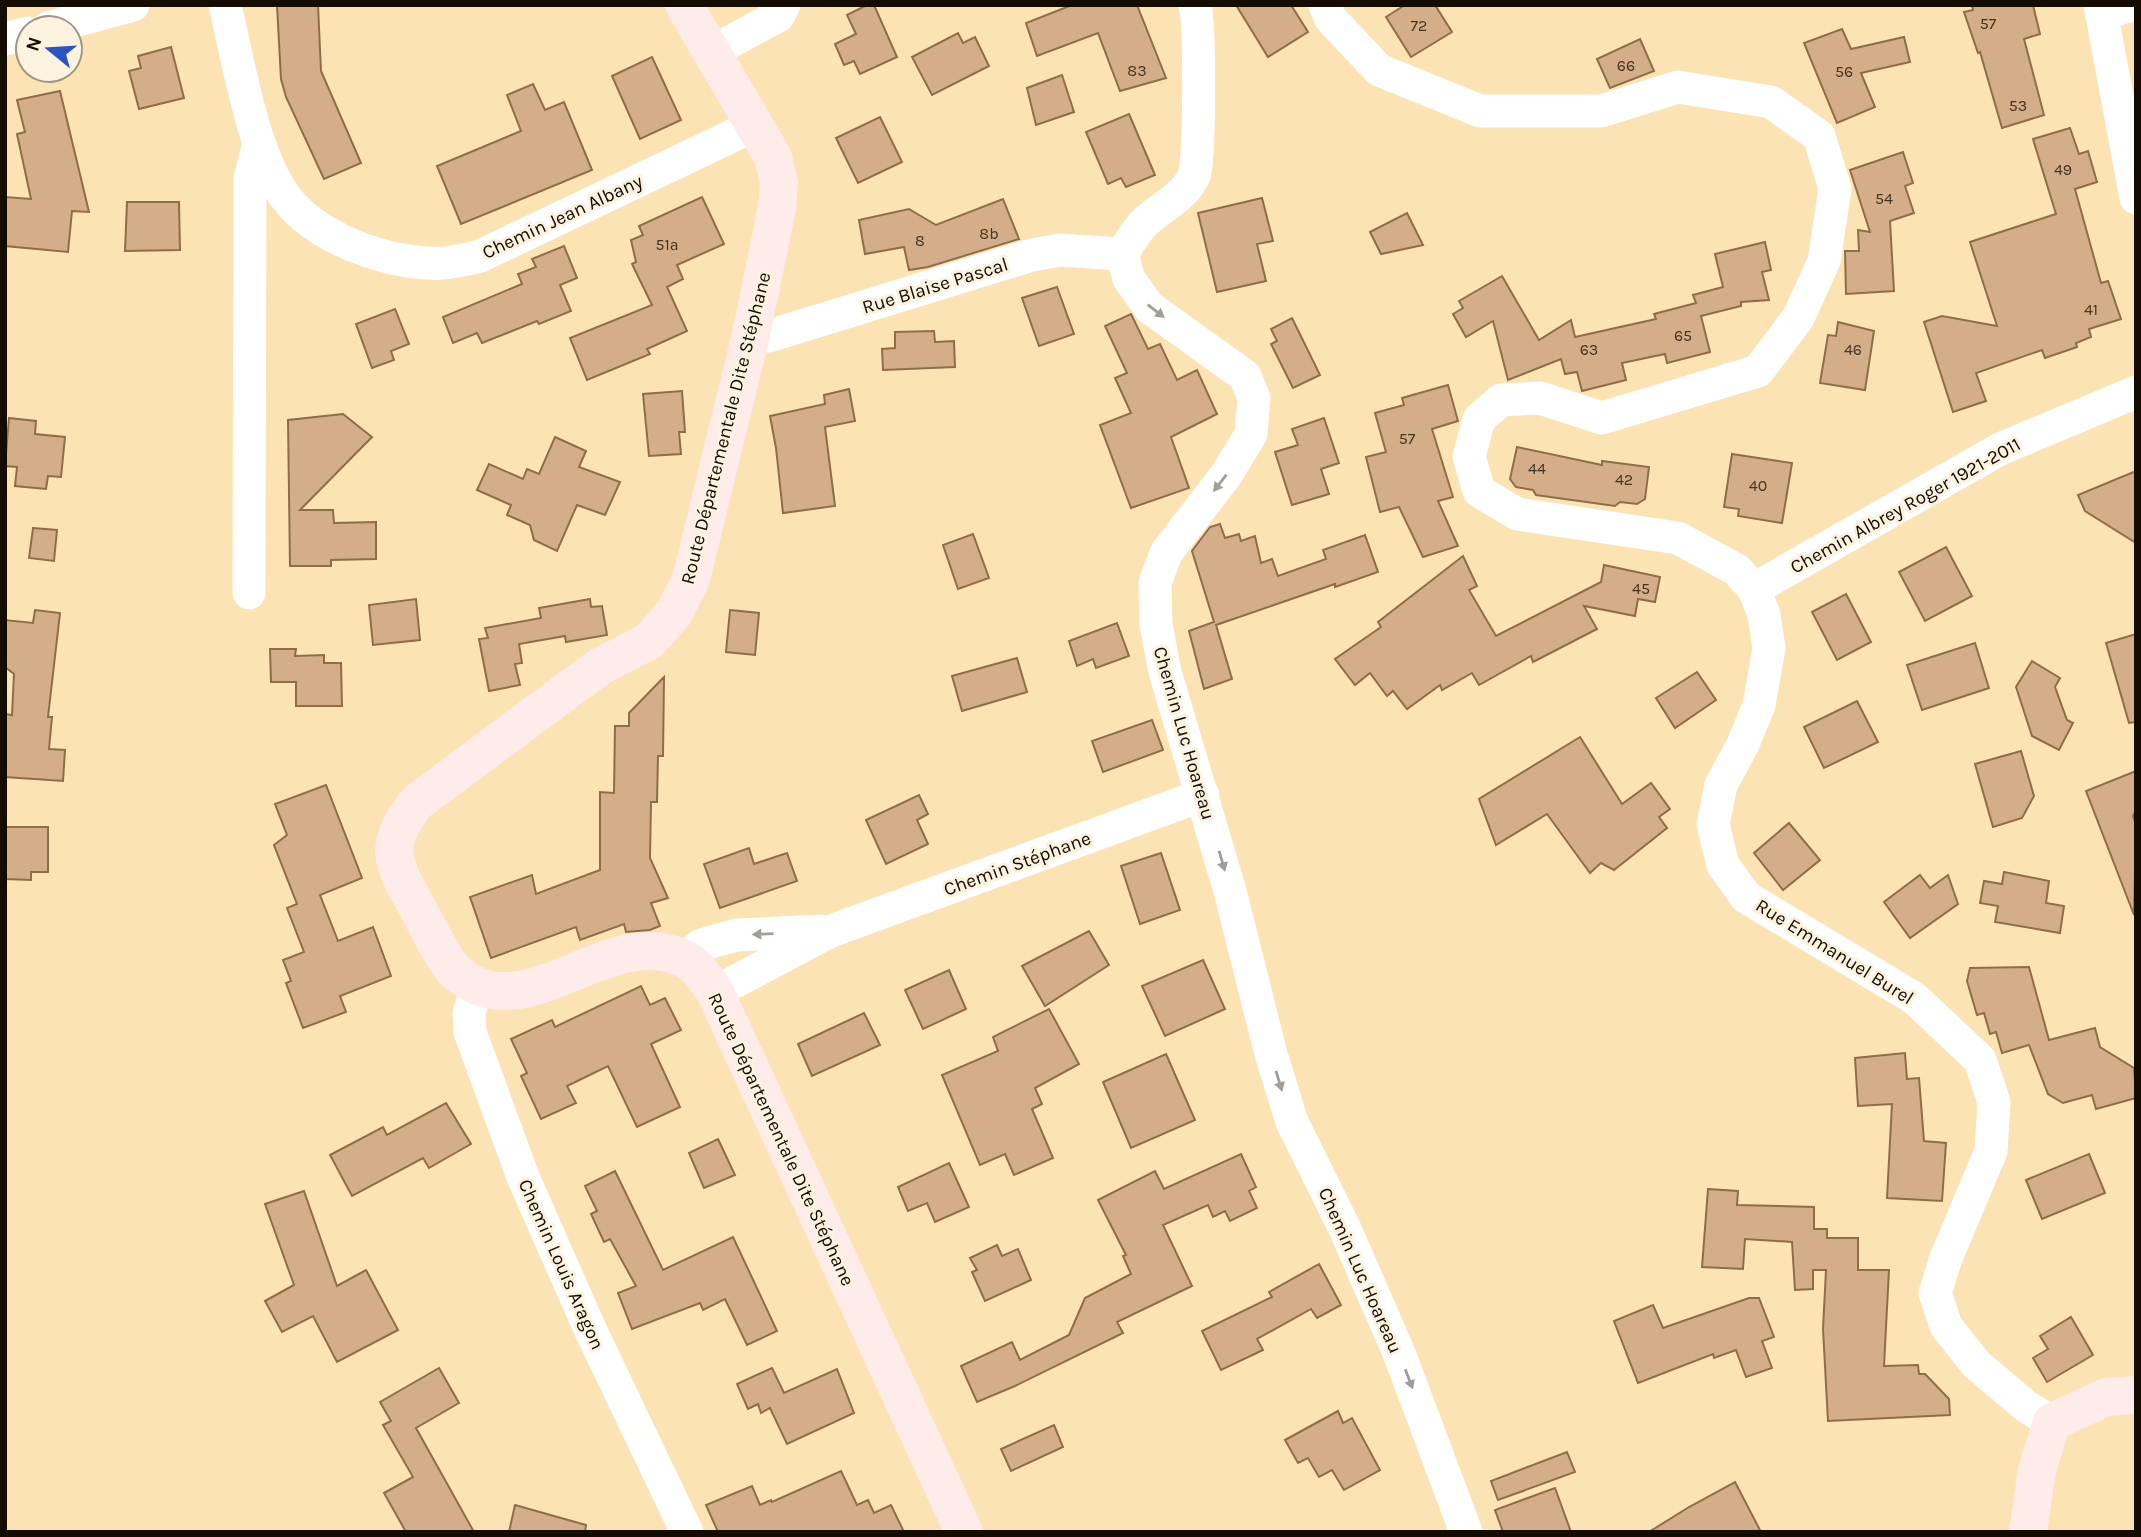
<svg xmlns="http://www.w3.org/2000/svg" width="2141" height="1537" viewBox="0 0 2141 1537" font-family="Karla,sans-serif">
<style>
.building{fill:#d4ae88;stroke:#906d49;stroke-width:2}
.lines{fill:none;stroke-linecap:round;stroke-linejoin:round}
.street{stroke:#fff;stroke-width:33}
.secondary{stroke:#feeceb;stroke-width:38}
.oneway{fill:#a19e99}
.labels{text-anchor:middle;stroke-width:6;stroke-linejoin:round;paint-order:stroke}
.number-label{font-size:16px;fill:#443422}
.street-label{font-size:19px;fill:#140c00;stroke:#fbf2df}
</style>
<rect width="100%" height="100%" fill="#fbe3b3"/>
<g class="building">
<polygon points="277,5 318,5 321,71 361,163 324,179 286,97 281,79"/>
<polygon points="867,5 874,5 897,57 860,74 854,61 844,65 835,44 856,34 847,15"/>
<polygon points="1072,5 1137,5 1166,78 1120,91 1098,33 1037,56 1026,23"/>
<polygon points="1236,5 1291,5 1308,32 1268,57"/>
<polygon points="1405,5 1435,5 1452,32 1411,57 1386,17"/>
<polygon points="1972,5 2033,5 2040,34 2024,39 2044,115 2002,128 1980,52 1978,53 1964,12 1973,10"/>
<polygon points="1842,29 1851,49 1904,37 1910,62 1861,73 1875,107 1837,123 1804,43"/>
<polygon points="958,33 963,43 975,37 989,66 932,95 912,57"/>
<polygon points="1640,39 1654,71 1610,88 1597,59"/>
<polygon points="171,47 184,98 139,109 129,71 141,68 138,56"/>
<polygon points="652,57 681,120 640,139 612,76"/>
<polygon points="1062,75 1074,112 1036,125 1027,88"/>
<polygon points="533,84 545,110 564,102 592,170 461,224 437,166 521,131 507,95"/>
<polygon points="60,91 89,212 72,211 68,252 5,246 5,197 31,199 17,134 25,132 17,100"/>
<polygon points="1129,114 1155,175 1126,187 1121,178 1108,184 1086,132"/>
<polygon points="880,117 902,162 858,183 836,138"/>
<polygon points="2070,128 2079,154 2088,151 2097,182 2075,189 2101,283 2108,281 2121,319 2089,329 2091,337 2076,343 2077,347 2045,358 2042,350 1976,373 1986,401 1953,412 1924,322 1942,316 1997,326 1970,242 2056,214 2033,139"/>
<polygon points="1903,152 1913,183 1905,186 1914,213 1890,221 1894,291 1846,294 1845,251 1859,251 1858,230 1870,232 1850,170"/>
<polygon points="702,197 724,244 677,265 683,279 667,287 687,331 647,349 650,354 587,380 570,338 652,305 632,264 636,262 631,240 643,235 639,226"/>
<polygon points="1262,198 1273,241 1257,244 1266,281 1217,292 1198,213"/>
<polygon points="1003,199 1019,239 928,267 909,270 904,247 865,254 859,220 909,209 936,225"/>
<polygon points="127,202 179,202 180,250 125,251"/>
<polygon points="1407,213 1423,245 1381,254 1370,232"/>
<polygon points="1765,242 1771,270 1762,272 1769,300 1741,302 1741,306 1701,316 1710,352 1667,363 1665,354 1622,363 1626,380 1582,391 1577,372 1565,374 1561,359 1508,380 1493,321 1466,337 1453,314 1463,308 1459,301 1502,276 1539,340 1571,320 1575,337 1656,319 1654,314 1696,303 1693,295 1723,287 1715,254"/>
<polygon points="564,246 577,278 560,285 571,311 539,324 537,321 482,343 477,333 453,343 443,317 522,284 518,274 536,267 532,259"/>
<polygon points="1057,287 1074,334 1039,346 1022,298"/>
<polygon points="395,309 409,344 391,351 394,360 372,368 356,324"/>
<polygon points="1131,314 1148,349 1160,344 1177,380 1197,370 1217,414 1171,437 1189,488 1131,508 1100,425 1131,413 1115,378 1127,373 1105,326"/>
<polygon points="1292,318 1320,375 1293,388 1271,344 1277,341 1271,329"/>
<polygon points="1838,322 1874,331 1865,390 1820,383 1828,335 1836,336"/>
<polygon points="934,331 935,342 954,341 955,367 883,370 882,349 895,348 895,332"/>
<polygon points="1448,385 1458,421 1432,429 1453,497 1438,501 1458,546 1423,557 1399,507 1380,512 1366,457 1386,452 1375,413 1404,405 1402,398"/>
<polygon points="849,389 855,421 825,427 835,506 783,513 776,448 770,416 825,404 824,395"/>
<polygon points="682,391 685,432 679,432 681,454 649,456 643,394"/>
<polygon points="343,414 372,437 300,510 333,510 334,523 376,522 376,559 331,560 331,566 290,566 288,420"/>
<polygon points="9,418 36,421 35,434 65,437 61,477 48,476 46,489 15,486 17,467 5,466"/>
<polygon points="1324,418 1339,463 1321,469 1329,494 1292,505 1275,452 1298,445 1292,429"/>
<polygon points="555,437 586,451 579,467 620,482 605,515 577,505 557,551 534,540 530,525 507,515 511,505 477,490 489,464 523,479 527,469 539,474"/>
<polygon points="1517,447 1602,465 1602,461 1649,467 1645,499 1637,504 1620,502 1615,506 1536,495 1533,490 1516,487 1510,479"/>
<polygon points="1732,454 1792,463 1782,523 1738,516 1739,509 1724,507"/>
<polygon points="2136,471 2136,543 2085,511 2078,495"/>
<polygon points="1220,524 1225,538 1239,534 1241,541 1255,536 1261,563 1272,559 1278,576 1326,559 1323,550 1365,535 1378,572 1335,587 1335,584 1216,625 1232,679 1204,689 1189,631 1214,622 1192,551 1210,527"/>
<polygon points="33,528 57,530 54,561 29,558"/>
<polygon points="973,534 989,578 958,589 943,545"/>
<polygon points="1946,547 1972,596 1925,621 1899,572"/>
<polygon points="1463,556 1477,586 1469,590 1496,636 1601,582 1604,565 1660,577 1655,602 1638,599 1635,616 1584,606 1597,629 1533,662 1531,656 1479,685 1472,673 1442,690 1440,685 1407,709 1393,691 1387,696 1370,673 1355,685 1335,659 1381,627 1378,622"/>
<polygon points="1846,594 1871,642 1837,660 1812,612"/>
<polygon points="416,599 420,640 373,645 369,605"/>
<polygon points="590,599 591,607 602,606 607,635 566,642 565,636 519,644 522,663 515,664 520,685 489,691 479,639 488,638 485,628 541,618 539,608"/>
<polygon points="35,610 60,613 48,717 52,717 49,749 65,750 63,781 5,777 5,714 12,715 14,674 5,667 5,620 33,623"/>
<polygon points="730,610 759,613 755,655 726,652"/>
<polygon points="1117,623 1129,656 1096,668 1093,659 1077,666 1069,641"/>
<polygon points="2136,634 2136,722 2129,723 2106,643"/>
<polygon points="1975,643 1989,688 1922,710 1907,665"/>
<polygon points="270,649 296,649 295,656 324,655 324,663 341,663 342,706 296,706 296,682 271,682"/>
<polygon points="1017,658 1027,692 962,711 952,676"/>
<polygon points="2032,661 2060,678 2055,687 2067,720 2073,723 2059,750 2032,736 2016,687"/>
<polygon points="1697,672 1716,700 1675,728 1656,698"/>
<polygon points="664,677 663,756 658,756 657,802 651,802 650,858 668,898 651,903 660,926 650,930 626,932 624,924 580,940 576,927 491,958 470,897 532,875 536,894 600,870 600,792 614,793 615,726 629,726 629,713"/>
<polygon points="1857,701 1878,742 1824,768 1804,727"/>
<polygon points="1152,720 1163,750 1103,772 1092,741"/>
<polygon points="1580,737 1622,804 1651,783 1670,809 1659,817 1667,828 1614,870 1601,863 1590,873 1547,814 1496,845 1479,799"/>
<polygon points="2021,751 2034,796 2022,818 1993,827 1975,764"/>
<polygon points="2136,771 2136,810 2133,816 2136,824 2134,915 2086,791"/>
<polygon points="326,785 362,878 320,895 338,941 373,927 391,976 340,996 346,1012 303,1028 286,983 291,981 283,960 304,952 287,908 297,904 274,845 287,835 275,804"/>
<polygon points="919,795 928,814 917,820 928,844 886,864 866,820"/>
<polygon points="1789,823 1820,860 1783,890 1754,853"/>
<polygon points="5,827 48,827 48,872 31,872 31,880 5,879"/>
<polygon points="749,848 754,864 787,853 797,881 720,908 704,864"/>
<polygon points="1161,853 1180,910 1140,924 1121,866"/>
<polygon points="2004,872 2049,881 2046,903 2064,906 2060,933 1995,922 1998,906 1980,903 1984,881 2002,884"/>
<polygon points="1920,875 1930,888 1948,875 1958,904 1910,938 1884,902"/>
<polygon points="1089,931 1109,965 1045,1006 1022,966"/>
<polygon points="1203,960 1225,1009 1165,1036 1142,986"/>
<polygon points="2029,967 2049,1040 2095,1028 2100,1047 2134,1068 2136,1098 2096,1109 2092,1095 2063,1103 2048,1094 2029,1045 2002,1053 1996,1032 1990,1034 1984,1013 1977,1015 1967,981 1970,968"/>
<polygon points="949,970 966,1009 923,1029 905,990"/>
<polygon points="641,986 650,1005 665,998 681,1030 651,1044 680,1107 637,1127 608,1066 567,1086 576,1103 541,1119 521,1076 527,1073 511,1039 552,1020 555,1027"/>
<polygon points="1049,1009 1079,1064 1035,1088 1042,1104 1032,1109 1053,1158 1014,1175 1005,1154 980,1165 942,1075 998,1051 993,1037"/>
<polygon points="864,1013 880,1045 812,1076 798,1044"/>
<polygon points="1905,1053 1907,1079 1919,1078 1924,1141 1946,1143 1942,1201 1887,1198 1892,1104 1858,1106 1855,1058"/>
<polygon points="1166,1054 1195,1120 1131,1148 1103,1082"/>
<polygon points="446,1103 471,1144 429,1168 423,1158 352,1196 330,1155 383,1127 387,1135"/>
<polygon points="718,1139 735,1175 704,1188 689,1153"/>
<polygon points="1241,1154 1256,1187 1249,1191 1257,1208 1230,1221 1225,1211 1213,1217 1208,1205 1163,1225 1192,1286 1117,1322 1123,1333 1015,1386 977,1402 961,1366 1012,1342 1020,1360 1069,1335 1085,1298 1131,1274 1123,1256 1126,1255 1098,1200 1155,1171 1164,1189"/>
<polygon points="2089,1154 2105,1193 2042,1219 2026,1180"/>
<polygon points="949,1163 969,1207 935,1222 927,1203 908,1211 898,1187"/>
<polygon points="615,1171 663,1270 733,1237 777,1331 747,1345 725,1299 703,1310 700,1303 632,1329 618,1293 636,1286 610,1239 604,1242 591,1214 597,1211 585,1186"/>
<polygon points="1708,1189 1738,1191 1737,1205 1814,1207 1814,1229 1827,1229 1827,1238 1858,1238 1858,1270 1889,1270 1884,1366 1918,1365 1919,1374 1925,1374 1949,1399 1950,1415 1828,1421 1823,1329 1826,1270 1813,1270 1813,1289 1795,1290 1792,1242 1745,1239 1743,1269 1702,1267"/>
<polygon points="304,1191 337,1286 366,1270 398,1330 337,1362 313,1316 282,1332 265,1301 294,1285 265,1204"/>
<polygon points="997,1245 1002,1256 1018,1249 1031,1280 985,1301 972,1272 977,1270 970,1258"/>
<polygon points="1319,1264 1341,1305 1317,1318 1311,1309 1257,1339 1263,1350 1221,1370 1202,1331 1272,1297 1269,1292"/>
<polygon points="1749,1298 1759,1298 1774,1337 1762,1341 1772,1368 1746,1377 1736,1350 1714,1358 1713,1354 1638,1383 1614,1321 1653,1305 1663,1328"/>
<polygon points="2071,1317 2093,1355 2047,1382 2033,1358 2048,1349 2040,1336"/>
<polygon points="439,1368 459,1403 416,1428 474,1532 406,1532 384,1493 413,1477 383,1425 391,1421 380,1402"/>
<polygon points="772,1368 784,1393 837,1369 854,1413 787,1444 770,1408 761,1413 758,1404 748,1409 737,1384"/>
<polygon points="1338,1411 1343,1423 1352,1418 1380,1470 1344,1490 1332,1470 1319,1477 1308,1458 1298,1463 1285,1440"/>
<polygon points="1054,1425 1063,1447 1011,1471 1001,1449"/>
<polygon points="1567,1452 1575,1472 1498,1500 1491,1481"/>
<polygon points="841,1471 857,1505 868,1500 874,1513 891,1505 904,1532 718,1532 706,1505 752,1486 760,1505 771,1500 772,1502"/>
<polygon points="1735,1482 1761,1532 1649,1532 1689,1507"/>
<polygon points="1555,1488 1571,1532 1503,1532 1495,1510"/>
<polygon points="515,1505 586,1525 585,1532 509,1532"/>
</g>
<g class="lines">
<g class="street">
<path d="M 225,5 C 238,60 251,142 280,189 C 309,237 389,266 444,263 C 456,262 468,259 480,256 L 755,125"/>
<polyline points="1325,5 1330,18 1379,70 1480,111 1601,111 1678,87 1771,102 1819,136 1835,189 1824,261 1798,318 1758,371 1602,418 1540,398 1501,400 1479,419 1469,457 1479,491 1517,514 1678,538 1737,570 1754,589 1764,615 1769,648 1759,705 1743,744 1721,785 1713,824 1723,865 1746,897 1914,998 1980,1060 1994,1102 1991,1151 1946,1258 1935,1293 1946,1326 1976,1364 2027,1407 2052,1422"/>
<polyline points="2100,5 2136,198"/>
<polyline points="2103,14 2131,5"/>
<polyline points="48,28 133,5"/>
<polyline points="5,39 28,33"/>
<polyline points="713,51 778,16 784,5"/>
<polyline points="1122,254 1129,279 1149,307 1245,376 1254,398 1251,434 1226,475 1166,553 1155,583 1156,624 1165,672 1230,891 1271,1054 1292,1122 1345,1229 1399,1353 1466,1532"/>
<path d="M 1122,254 C 1129,244 1135,232 1144,223 C 1160,207 1183,199 1194,176 C 1200,161 1200,24 1195,5"/>
<polyline points="751,334 769,336 1032,255 1060,250 1122,254"/>
<polyline points="1754,589 2000,449 2136,392"/>
<polyline points="249,593 250,179 259,142"/>
<polyline points="684,958 701,945 736,935 821,931"/>
<polyline points="477,987 469,1013 470,1032 523,1177 590,1329 687,1532"/>
<polyline points="715,992 831,931 1203,795"/>
</g>
<g class="secondary">
<path d="M 684,5 L 773,157 L 779,183 L 777,208 L 751,334 L 691,579 L 674,613 L 649,641 L 599,667 L 417,802 C 387,841 388,856 412,898 C 422,915 443,960 455,971 C 523,1035 606,923 682,958 C 697,964 706,979 715,992 L 964,1532"/>
<polyline points="2028,1532 2037,1470 2052,1422 2106,1397 2136,1395"/>
</g>
</g>
<defs><path id="oneway-solid" d="M-6-.8H1V-3.2L6.5 0L1 3.2V.8H-6Z" transform="scale(1.75)"/></defs>
<g class="oneway">
<use href="#oneway-solid" transform="translate(1156 311) rotate(38)"/>
<use href="#oneway-solid" transform="translate(1220 483) rotate(128)"/>
<use href="#oneway-solid" transform="translate(1222 861) rotate(74)"/>
<use href="#oneway-solid" transform="translate(763 934) rotate(178)"/>
<use href="#oneway-solid" transform="translate(1279 1081) rotate(73)"/>
<use href="#oneway-solid" transform="translate(1409 1379) rotate(69)"/>
</g>
<g class="labels">
<g class="number-label">
<text x="1988" y="29">57</text>
<text x="1419" y="31">72</text>
<text x="1626" y="71">66</text>
<text x="1137" y="76">83</text>
<text x="1844" y="77">56</text>
<text x="2018" y="111">53</text>
<text x="2063" y="175">49</text>
<text x="1884" y="204">54</text>
<text x="989" y="239">8b</text>
<text x="920" y="246">8</text>
<text x="667" y="250">51a</text>
<text x="2091" y="315">41</text>
<text x="1683" y="341">65</text>
<text x="1589" y="355">63</text>
<text x="1853" y="355">46</text>
<text x="1407" y="444">57</text>
<text x="1537" y="474">44</text>
<text x="1624" y="485">42</text>
<text x="1758" y="491">40</text>
<text x="1641" y="594">45</text>
</g>
<g class="street-label">
<text transform="translate(562 216) rotate(-25)" y="7">Chemin Jean Albany</text>
<text transform="translate(935 285) rotate(-17)" y="7">Rue Blaise Pascal</text>
<text transform="translate(725 428) rotate(-76)" y="7">Route Départementale Dite Stéphane</text>
<text transform="translate(1905 505) rotate(-29)" y="7">Chemin Albrey Roger 1921-2011</text>
<text transform="translate(1185 733) rotate(74)" y="7">Chemin Luc Hoareau</text>
<text transform="translate(1017 863) rotate(-20)" y="7">Chemin Stéphane</text>
<text transform="translate(1835 951) rotate(32)" y="7">Rue Emmanuel Burel</text>
<text transform="translate(782 1139) rotate(65)" y="7">Route Départementale Dite Stéphane</text>
<text transform="translate(562 1264) rotate(66)" y="7">Chemin Louis Aragon</text>
<text transform="translate(1361 1270) rotate(66)" y="7">Chemin Luc Hoareau</text>
</g>
</g>
<rect width="2141" height="1537" fill="none" stroke="#140c00" stroke-width="14"/>
<g transform="translate(49 49) rotate(288)"><circle r="33" fill="#fbf2df" stroke="#9f9686" stroke-width="2"/>
<path d="M0-5L12 26L0 18L-12 26Z" fill="#2c53c2"/>
<text y="-10" font-size="19" font-weight="bold" text-anchor="middle" fill="#140c00">N</text>
</g>
</svg>
